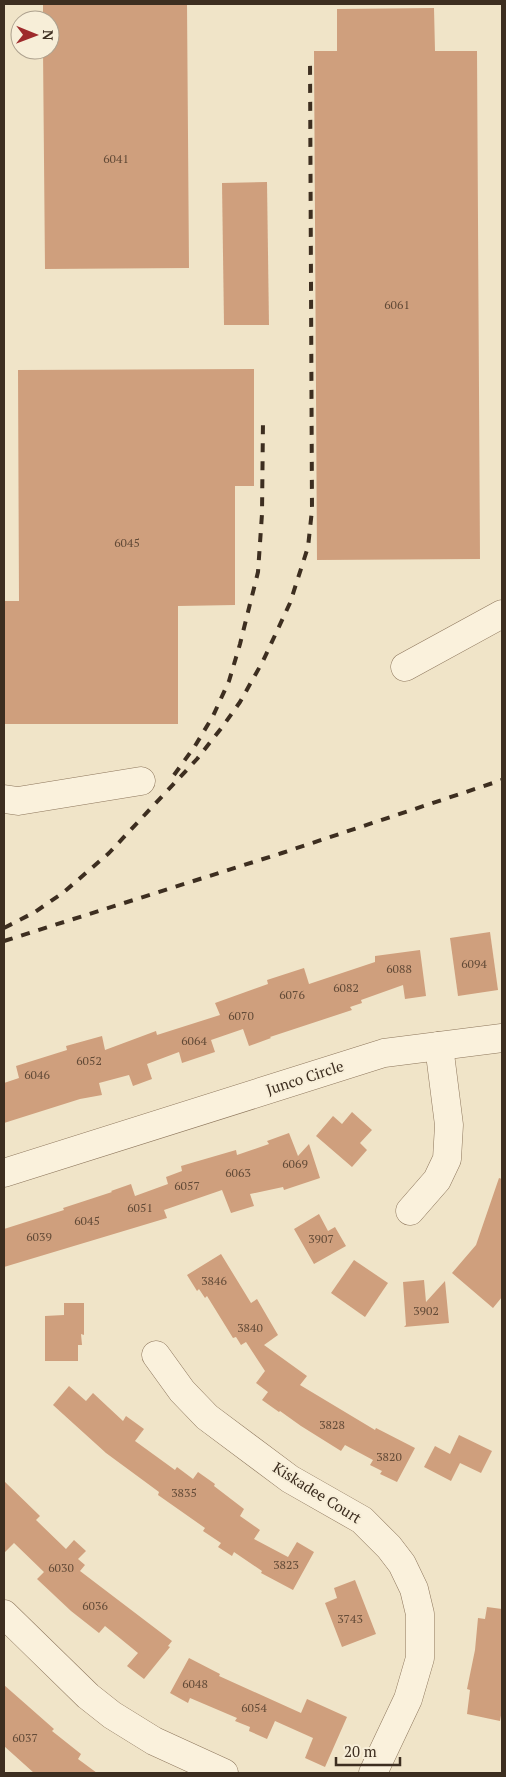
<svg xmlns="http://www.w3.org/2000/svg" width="506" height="1777" viewBox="0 0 506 1777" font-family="'PT Serif',serif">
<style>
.building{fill:#cf9f7d}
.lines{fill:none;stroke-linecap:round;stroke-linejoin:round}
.minor-casing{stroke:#8d765c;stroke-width:29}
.minor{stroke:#faf1dc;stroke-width:28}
.rail{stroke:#3d2e20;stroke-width:4;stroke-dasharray:9 9;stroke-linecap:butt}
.labels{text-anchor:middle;stroke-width:4;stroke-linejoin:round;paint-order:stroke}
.number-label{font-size:12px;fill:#624a37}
.street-label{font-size:15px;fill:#3d2e20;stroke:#f7eed8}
</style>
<rect width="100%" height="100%" fill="#f0e4c8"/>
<g class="building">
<polygon points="43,4 187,4 189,268 45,269 43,50 50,50 50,20 43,20"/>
<polygon points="434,8 435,51 477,51 480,559 317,560 314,51 337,51 337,9"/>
<polygon points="267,182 269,325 224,325 222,183"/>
<polygon points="254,369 254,486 235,486 235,605 178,606 178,724 4,724 4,601 19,601 18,370"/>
<polygon points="490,932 498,990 458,996 450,938"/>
<polygon points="420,950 426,996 405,999 403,985 361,1000 362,1003 350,1007 352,1010 270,1037 271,1038 249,1046 243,1029 211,1040 215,1052 182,1063 179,1052 147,1064 152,1079 133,1086 129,1075 99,1083 102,1095 80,1099 4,1123 4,1083 19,1078 16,1066 67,1050 66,1046 102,1036 105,1050 156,1031 157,1035 220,1015 215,1003 268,984 267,980 304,968 309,984 375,962 375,956"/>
<polygon points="352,1112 372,1130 360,1143 367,1150 352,1167 316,1136 333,1116 342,1124"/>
<polygon points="289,1133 298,1156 309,1144 320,1178 284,1190 283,1187 250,1194 254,1206 231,1213 222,1190 164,1210 167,1218 4,1267 4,1229 64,1210 63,1208 112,1192 111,1191 131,1184 135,1196 168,1184 166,1177 182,1171 181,1166 236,1150 237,1155 269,1144 267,1141"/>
<polygon points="499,1178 502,1179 502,1297 493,1308 452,1273 476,1245"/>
<polygon points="319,1214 328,1231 335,1227 346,1246 314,1264 294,1229"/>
<polygon points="221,1254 251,1303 257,1299 278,1335 264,1345 307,1376 300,1385 375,1430 376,1428 415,1448 397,1482 380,1474 382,1471 370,1465 373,1460 345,1445 341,1451 301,1426 280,1411 279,1412 262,1400 268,1392 256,1383 265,1371 246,1342 241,1345 236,1337 233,1338 207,1296 205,1298 199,1289 197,1291 187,1275"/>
<polygon points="354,1260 388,1283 365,1317 331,1293"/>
<polygon points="424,1280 426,1302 445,1281 449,1323 404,1327 406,1325 403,1282"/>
<polygon points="64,1303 84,1303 84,1335 81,1334 82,1345 78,1345 78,1361 45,1361 45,1316 64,1315"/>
<polygon points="69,1386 86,1401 93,1393 123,1421 126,1416 144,1429 135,1441 175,1470 177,1467 193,1479 198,1472 215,1484 214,1486 244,1509 240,1516 260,1530 254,1539 288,1557 297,1542 314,1552 293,1590 261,1573 262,1571 234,1552 232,1556 218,1547 221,1543 203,1531 205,1528 158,1495 159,1492 106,1453 53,1405"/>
<polygon points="459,1435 492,1451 481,1473 460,1463 451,1481 424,1467 435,1446 450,1454"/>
<polygon points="4,1481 40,1516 36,1520 66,1549 74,1540 86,1551 78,1559 85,1565 80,1571 172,1641 168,1646 170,1647 144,1679 127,1666 138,1653 105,1626 99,1633 71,1611 37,1579 44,1572 14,1543 4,1553"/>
<polygon points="355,1580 376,1634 342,1647 325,1603 337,1598 334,1588"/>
<polygon points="487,1607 502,1609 502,1710 500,1721 467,1714 470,1690 467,1689 475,1650 478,1618 485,1619"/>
<polygon points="189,1658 220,1674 219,1676 301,1713 307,1699 347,1717 325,1767 305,1758 313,1738 275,1721 267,1739 249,1731 250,1727 235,1721 237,1718 190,1698 188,1703 170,1693"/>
<polygon points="4,1685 54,1729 52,1731 81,1754 78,1759 97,1773 34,1773 4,1746"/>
</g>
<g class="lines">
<defs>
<g id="minor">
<polyline points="405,667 502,614"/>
<polyline points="4,799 18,801 141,781"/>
<polyline points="4,1173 384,1053 502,1038"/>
<polyline points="410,1211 437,1180 447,1159 449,1125 439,1046"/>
<polyline points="156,1355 182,1391 207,1417 290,1479 362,1520 389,1547 402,1564 414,1589 420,1614 420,1658 408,1699 373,1773"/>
<polyline points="4,1614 88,1696 112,1715 154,1741 224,1773"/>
</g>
</defs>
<use href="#minor" class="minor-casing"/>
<use href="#minor" class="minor"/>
<g class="rail">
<polyline points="174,775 195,746 213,716 229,681 240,644 258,572 262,514 263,421"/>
<polyline points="4,928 35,912 64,892 109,853 197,759 223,726 240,702 263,661 290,603 308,547 312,510 310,58"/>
<polyline points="4,941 282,853 502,780"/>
</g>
</g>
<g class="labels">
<g class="number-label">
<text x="116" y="163">6041</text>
<text x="397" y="309">6061</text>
<text x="127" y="547">6045</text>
<text x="474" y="968">6094</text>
<text x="399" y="973">6088</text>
<text x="346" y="992">6082</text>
<text x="292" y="999">6076</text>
<text x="241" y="1020">6070</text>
<text x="194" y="1045">6064</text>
<text x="89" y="1065">6052</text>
<text x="37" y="1079">6046</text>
<text x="295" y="1168">6069</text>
<text x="238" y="1177">6063</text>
<text x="187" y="1190">6057</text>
<text x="140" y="1212">6051</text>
<text x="87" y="1225">6045</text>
<text x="39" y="1241">6039</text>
<text x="321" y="1243">3907</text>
<text x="214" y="1285">3846</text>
<text x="426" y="1315">3902</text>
<text x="250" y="1332">3840</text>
<text x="332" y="1429">3828</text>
<text x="389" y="1461">3820</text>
<text x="184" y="1497">3835</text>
<text x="286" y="1569">3823</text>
<text x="61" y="1572">6030</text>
<text x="95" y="1610">6036</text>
<text x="350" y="1623">3743</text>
<text x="195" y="1688">6048</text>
<text x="254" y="1712">6054</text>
<text x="25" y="1742">6037</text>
</g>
<g class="street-label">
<text transform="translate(305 1078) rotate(-18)" y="5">Junco Circle</text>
<text transform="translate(317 1493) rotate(32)" y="5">Kiskadee Court</text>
</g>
</g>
<rect width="506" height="1777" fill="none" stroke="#3d2e20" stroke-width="10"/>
<g transform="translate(35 35) rotate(91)"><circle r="24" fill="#f7eed8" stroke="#ada18e"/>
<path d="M0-4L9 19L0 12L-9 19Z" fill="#9e2a2b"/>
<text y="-8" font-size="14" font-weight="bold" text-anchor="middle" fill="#3d2e20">N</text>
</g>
<path d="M336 1757v8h64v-8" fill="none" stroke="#3d2e20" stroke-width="2.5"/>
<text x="344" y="1757" font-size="15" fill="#3d2e20" stroke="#f7eed8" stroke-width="4" paint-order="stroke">20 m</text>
</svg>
